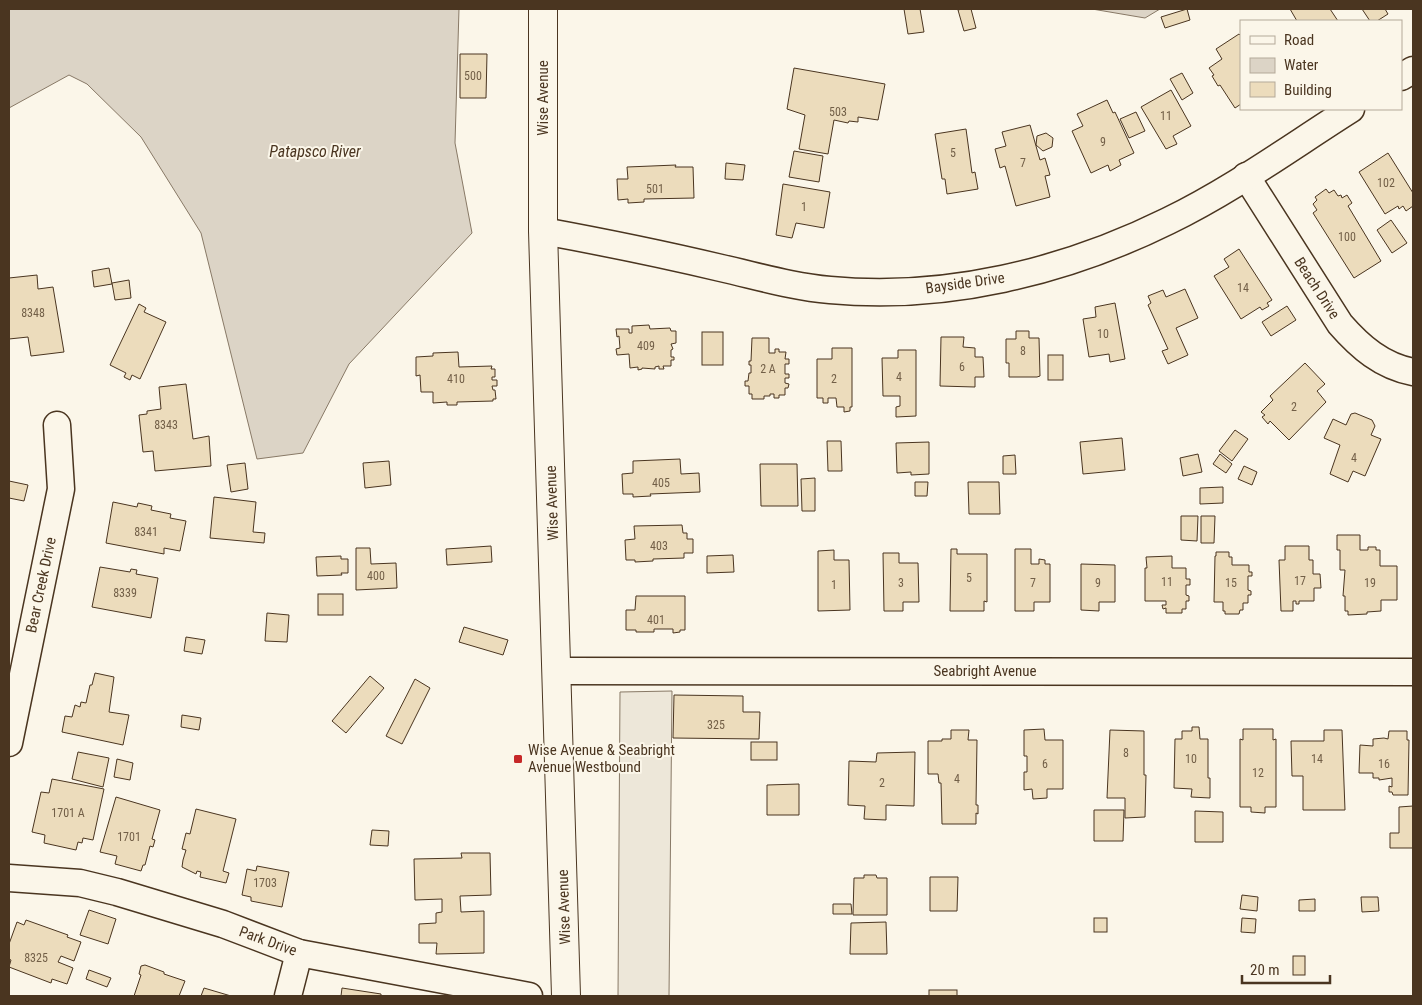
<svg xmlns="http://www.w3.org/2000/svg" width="1422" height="1005" viewBox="0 0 1422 1005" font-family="'Roboto Condensed',sans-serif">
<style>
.parking{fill:#ede7d9;stroke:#887966}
.water{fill:#dcd4c6;stroke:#887966}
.building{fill:#ecdcbc;stroke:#4a3520}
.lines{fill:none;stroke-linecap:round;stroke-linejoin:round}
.minor-casing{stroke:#4a3520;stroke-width:29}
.secondary-casing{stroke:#4a3520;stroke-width:30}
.minor{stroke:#fbf6e9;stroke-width:26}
.secondary{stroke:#fbf6e9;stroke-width:28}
.poi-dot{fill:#c62828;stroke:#fbf6e9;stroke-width:2}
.labels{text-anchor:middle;stroke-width:4;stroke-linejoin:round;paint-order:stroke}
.number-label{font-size:12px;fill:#725f47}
.street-label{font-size:15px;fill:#4a3520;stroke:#fbf6e9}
.poi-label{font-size:15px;fill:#4a3520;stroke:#fbf6e9;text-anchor:start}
.water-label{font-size:16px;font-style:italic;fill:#4a3520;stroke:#fbf6e9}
</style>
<rect width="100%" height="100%" fill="#fbf6e9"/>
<polygon class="parking" points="672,691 669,996 618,996 620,692"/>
<g class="water">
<polygon points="9,9 459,9 455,143 472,233 349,364 303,453 257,459 201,233 141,137 87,84 69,75 9,108"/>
<polygon points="1092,9 1160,9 1145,18"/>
</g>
<g class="building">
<polygon points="904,9 920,9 924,32 908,34"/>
<polygon points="962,9 971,9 976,28 964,31 958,10"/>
<polygon points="1187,9 1190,20 1165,28 1161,17"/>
<polygon points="1290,9 1330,9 1338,21 1297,21"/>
<polygon points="1362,9 1385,9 1388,14 1377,21 1370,21"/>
<polygon points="1239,34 1241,36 1241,104 1235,108 1220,85 1218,86 1212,76 1214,75 1209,68 1222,59 1216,49"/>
<polygon points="460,54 487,54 486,98 460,98"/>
<polygon points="794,68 885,84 878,120 858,117 858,122 849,121 848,123 834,120 828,154 799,149 805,115 787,109"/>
<polygon points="1182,73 1193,93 1182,100 1170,79"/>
<polygon points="1171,90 1191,126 1173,136 1177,144 1166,149 1141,107"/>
<polygon points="1107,100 1113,113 1115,112 1134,153 1119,160 1121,165 1110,171 1108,165 1091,173 1072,131 1083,126 1077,114"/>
<polygon points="1136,112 1145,131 1129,138 1120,119"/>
<polygon points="1030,125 1040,160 1045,158 1050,175 1045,176 1050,197 1016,206 1005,166 1000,168 995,149 1006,146 1002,132"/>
<polygon points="966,129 972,173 975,172 978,189 947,194 945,179 942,179 935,134"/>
<polygon points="1046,133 1053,138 1052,147 1043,151 1036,145 1037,136"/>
<polygon points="794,151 823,156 819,182 789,177"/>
<polygon points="1388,153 1413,193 1413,206 1406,211 1403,206 1399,209 1398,206 1385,214 1359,172"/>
<polygon points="726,163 745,165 743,180 725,179"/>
<polygon points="676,165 675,167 693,167 694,198 644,199 644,202 628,203 628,199 618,200 617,179 628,179 627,167"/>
<polygon points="783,184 830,192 824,228 796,223 792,238 776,235"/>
<polygon points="1326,189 1329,193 1334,190 1338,196 1341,195 1342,198 1347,195 1352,203 1348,206 1381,261 1354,278 1313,213 1317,210 1313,204 1317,200 1315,197"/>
<polygon points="1391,220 1407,243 1392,253 1377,230"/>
<polygon points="1239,249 1272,300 1267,303 1269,306 1262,310 1260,307 1241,319 1214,276 1229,267 1224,259"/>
<polygon points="109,268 112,284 94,287 92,271"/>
<polygon points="37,275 38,289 53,287 64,352 31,356 28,337 9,339 9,278"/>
<polygon points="129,280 131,298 115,300 112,283"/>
<polygon points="1185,289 1198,318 1176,328 1188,355 1168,364 1162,351 1168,349 1148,305 1151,303 1148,296 1163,290 1166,297"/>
<polygon points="1115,303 1125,359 1110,362 1109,354 1089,357 1083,319 1096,317 1095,307"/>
<polygon points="139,304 146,308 144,312 166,322 140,379 132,375 130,380 124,377 126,373 110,365"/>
<polygon points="1287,306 1296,320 1271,336 1262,322"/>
<polygon points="649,325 650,329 670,328 671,331 676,331 676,343 671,344 673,349 671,350 671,357 674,357 674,360 671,360 671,366 663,366 664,369 659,369 659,366 655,367 655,369 642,368 642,369 638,370 638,367 630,368 629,354 617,355 616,349 620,348 619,336 617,337 616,329 629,329 629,333 632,333 632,326"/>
<polygon points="1016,331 1029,331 1029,338 1039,338 1040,376 1037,377 1009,377 1009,363 1006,363 1006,339 1016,339"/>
<rect x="702" y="332" width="21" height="33"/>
<polygon points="941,337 964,337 963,347 975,348 975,357 983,357 984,377 975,377 975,387 940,386"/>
<polygon points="752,338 769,338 769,353 775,353 775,349 779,349 779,352 786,352 785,359 789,359 789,364 785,364 785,374 789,374 789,378 785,378 785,383 789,384 788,388 785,388 785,395 779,395 779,398 774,398 774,394 770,394 770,396 764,396 764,399 752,399 752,394 749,394 749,386 745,386 745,381 748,381 749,373 751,373 751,365 749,365 749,361 751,361"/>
<polygon points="832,348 852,348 852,407 850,407 850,411 844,412 844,407 837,407 836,398 828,398 828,403 823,403 823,398 817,398 817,359 832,359"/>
<polygon points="898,350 916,350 916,416 896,417 896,407 900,406 900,396 883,396 882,358 898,358"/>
<polygon points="458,352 459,367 492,366 491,369 495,369 495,377 492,377 492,380 497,380 497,386 492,386 493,390 495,390 496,399 493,399 493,401 457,402 457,405 447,405 447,402 433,403 433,392 421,392 420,375 416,376 416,357 433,356 433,353"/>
<rect x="1048" y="355" width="15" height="25"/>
<polygon points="1305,363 1325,384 1317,391 1326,402 1289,440 1270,421 1268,424 1262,417 1265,415 1261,412 1273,400 1270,396"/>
<polygon points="186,384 193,439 209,436 211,466 155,471 153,451 143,452 139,415 147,414 147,411 161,409 159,387"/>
<polygon points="1355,413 1372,420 1375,426 1371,435 1381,439 1365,476 1353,471 1348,482 1330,474 1340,445 1324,438 1333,419 1346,425 1351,414"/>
<polygon points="1235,430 1248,439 1232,461 1219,451"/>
<polygon points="1122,438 1125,470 1083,474 1080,442"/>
<polygon points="827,441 841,441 842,471 828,471"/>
<polygon points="929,442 929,474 911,475 911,472 897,473 896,443"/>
<polygon points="1198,454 1202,472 1183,476 1180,458"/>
<polygon points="1220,454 1232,464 1226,473 1213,464"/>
<polygon points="1015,455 1016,474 1003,474 1003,456"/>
<polygon points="680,459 681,474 699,473 700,492 650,494 651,496 633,497 633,494 623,494 622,474 633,473 633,461"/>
<polygon points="389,461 391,485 365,488 363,463"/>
<polygon points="245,463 248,489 231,492 227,465"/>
<polygon points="760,464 797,464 798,506 761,506"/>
<polygon points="1244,466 1257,472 1252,485 1238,479"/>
<polygon points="815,478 815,511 802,511 801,479"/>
<polygon points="9,481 28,485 24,501 9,498"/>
<polygon points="915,482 928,482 927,496 915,496"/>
<polygon points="968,482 999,482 1000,514 969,514"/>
<polygon points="1223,487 1223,503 1200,504 1200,488"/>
<polygon points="214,497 256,502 253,532 265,533 264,543 210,538"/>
<polygon points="113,502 137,507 138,503 152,506 151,510 171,514 170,518 186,521 180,551 164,548 164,554 106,543"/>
<polygon points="1181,516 1198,516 1197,541 1181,540"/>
<polygon points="1201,516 1215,516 1214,543 1201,543"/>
<polygon points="682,525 683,533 687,533 687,539 693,539 693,553 684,553 684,558 653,559 653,561 635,562 635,560 626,560 625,540 635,539 634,526"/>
<polygon points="1337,535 1360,535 1360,550 1368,550 1368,547 1376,547 1376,550 1380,550 1380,566 1397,566 1397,600 1381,600 1381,611 1367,612 1367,614 1348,615 1348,611 1345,611 1345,596 1343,596 1345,570 1340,570 1340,550 1337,550"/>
<polygon points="491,546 492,562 447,565 446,549"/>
<polygon points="1285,546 1309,546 1309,560 1313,560 1313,574 1320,574 1321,588 1314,588 1314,601 1299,601 1299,604 1296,604 1296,601 1293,601 1293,611 1281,611 1279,560 1285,560"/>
<polygon points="356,548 370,548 371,564 396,563 397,588 356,590"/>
<polygon points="951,549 957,549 957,554 987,554 987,602 984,601 984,611 950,611"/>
<polygon points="1015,549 1031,549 1031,564 1039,564 1039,559 1045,560 1045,564 1050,564 1050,602 1034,602 1034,611 1015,611"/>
<polygon points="834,550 834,560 849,560 850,610 818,611 818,551"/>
<polygon points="1216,552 1229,552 1229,557 1232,557 1232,565 1249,565 1249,572 1252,572 1252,576 1248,576 1248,590 1251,591 1251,595 1248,595 1248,603 1243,603 1243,610 1240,610 1239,614 1225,614 1225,611 1223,611 1223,602 1214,602 1215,556 1216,556"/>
<polygon points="883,553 899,553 899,563 918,563 919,602 903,602 903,611 884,611"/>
<polygon points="733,555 734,572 707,573 707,556"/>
<polygon points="341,556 341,559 348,559 348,573 341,573 342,575 317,576 316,557"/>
<polygon points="1172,556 1172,568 1186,568 1186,579 1190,579 1190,585 1186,585 1186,595 1189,596 1189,601 1186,601 1186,609 1182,609 1182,613 1166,613 1166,608 1163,609 1162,605 1166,605 1166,601 1145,601 1145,568 1147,568 1146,557"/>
<polygon points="1081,564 1115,565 1115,602 1099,602 1099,611 1081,610"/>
<polygon points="100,567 130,572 131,569 137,570 136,574 158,578 151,618 92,607"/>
<rect x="318" y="594" width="25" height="21"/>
<polygon points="636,596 685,596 685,630 680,630 680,632 673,633 673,629 654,629 654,632 636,632 636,630 626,630 626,610 635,610"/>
<polygon points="267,613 289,615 287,642 265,641"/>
<polygon points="464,627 508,640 503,655 459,642"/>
<polygon points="186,637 205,640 202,654 184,651"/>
<polygon points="95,673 114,677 109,712 129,715 123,745 62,732 65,716 72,717 75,705 80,707 81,702 86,703 90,685 92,685"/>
<polygon points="370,676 384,688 346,733 332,721"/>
<polygon points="415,679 430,688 402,744 386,736"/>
<polygon points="674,695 743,696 743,712 760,712 759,739 673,738"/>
<polygon points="182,715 201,718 199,730 181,727"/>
<polygon points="1192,727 1199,727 1200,739 1208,739 1208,778 1210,778 1210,798 1191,797 1192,789 1174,788 1175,739 1182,739 1182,731 1192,731"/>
<polygon points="1044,729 1045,740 1063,740 1063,789 1047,789 1047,798 1033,799 1032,789 1024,790 1024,772 1027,772 1027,756 1024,756 1024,730"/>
<polygon points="1243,729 1273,729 1273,740 1276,739 1276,807 1265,807 1265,813 1251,812 1251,807 1240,807 1240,739 1243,740"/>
<polygon points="951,730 969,730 968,740 977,740 976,805 978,805 978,814 976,813 976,824 942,824 941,783 939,783 938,774 928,774 928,741 942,741 942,739 951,739"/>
<polygon points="1110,730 1144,731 1144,775 1146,775 1145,817 1125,818 1125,798 1107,798"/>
<polygon points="1324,730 1342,730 1345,810 1303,810 1303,776 1292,776 1291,741 1324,741"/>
<polygon points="1389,731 1407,731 1407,740 1409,740 1408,795 1393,795 1392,792 1389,792 1389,786 1392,787 1392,778 1379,780 1379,778 1373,778 1373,773 1359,773 1360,745 1373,746 1373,739 1384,738 1388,739"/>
<rect x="751" y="742" width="26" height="18"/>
<polygon points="78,752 109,758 103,787 72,779"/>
<polygon points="915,752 914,806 886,805 886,820 864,819 865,806 848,805 849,761 876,762 877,753"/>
<polygon points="117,759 133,763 130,780 114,777"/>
<polygon points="52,779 104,789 93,840 83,838 82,843 78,842 76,850 44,843 45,835 32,832 41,792 49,793"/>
<polygon points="799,784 799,815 767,815 767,785"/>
<polygon points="116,797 160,810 152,839 155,840 153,847 150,846 145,865 143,865 141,871 115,864 117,856 100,852"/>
<polygon points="1413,806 1413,848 1390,848 1390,833 1399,833 1399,807"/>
<polygon points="196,809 236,819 223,871 229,873 226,883 200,877 201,872 197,871 196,874 182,867 183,860 186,850 182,849 186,833 190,834"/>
<polygon points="1094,810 1124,810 1123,841 1094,841"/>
<polygon points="1195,811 1223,812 1223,842 1195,842"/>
<polygon points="372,830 389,831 388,846 370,845"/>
<polygon points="461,853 490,853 491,895 460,896 461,912 484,911 484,953 436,954 437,943 419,943 419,924 436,923 436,913 442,912 442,899 415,900 414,859 462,858"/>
<polygon points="257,866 289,872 282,907 251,901 251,897 242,895 247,869 256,871"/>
<polygon points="864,875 876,875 877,878 887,878 887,915 853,915 854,878 864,878"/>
<polygon points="930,877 958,877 957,911 930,911"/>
<polygon points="1242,895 1258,897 1257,911 1240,909"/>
<polygon points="1361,897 1378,897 1379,911 1362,912"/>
<polygon points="1315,899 1315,911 1299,911 1299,900"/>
<polygon points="833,904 851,904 852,914 833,914"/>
<polygon points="89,910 116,919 108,944 80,935"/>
<rect x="1094" y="918" width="13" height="14"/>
<polygon points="1242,918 1256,919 1255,933 1241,932"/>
<polygon points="26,920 68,935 67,937 81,942 74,961 61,956 58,962 73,968 67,984 52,979 51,983 9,967 11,960 9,959 9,944 17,922 24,925"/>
<polygon points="886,922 887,954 850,954 851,923"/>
<rect x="1293" y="956" width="12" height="19"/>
<polygon points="145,965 164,972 164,974 185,981 179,996 134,996 141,975 139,974 141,966"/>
<polygon points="89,970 111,978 107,987 86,979"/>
<polygon points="204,988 231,996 201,996"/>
<polygon points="342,988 381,994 381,996 341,996"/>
<rect x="929" y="990" width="28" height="6"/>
</g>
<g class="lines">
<defs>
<g id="minor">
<polyline points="1401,77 1413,70"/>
<path d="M 1246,176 L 1340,324 C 1360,347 1382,366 1413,372"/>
<path d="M 543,231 C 603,242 662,254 721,268 C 757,276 793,287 830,290 C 945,301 1065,272 1168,221 C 1232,190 1291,147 1351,109"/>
<polyline points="557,671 1413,672"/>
<polyline points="9,743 61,489 57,425"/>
<polyline points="9,878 80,883 117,892 223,924 299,953 529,996"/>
<polyline points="288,996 299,953"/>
</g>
<polyline id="secondary" points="543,9 543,231 566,996"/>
</defs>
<use href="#minor" class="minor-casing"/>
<use href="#secondary" class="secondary-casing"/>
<use href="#minor" class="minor"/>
<use href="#secondary" class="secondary"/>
</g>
<rect class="poi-dot" x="513" y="754" width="10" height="10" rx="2.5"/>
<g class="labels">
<g class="number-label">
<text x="473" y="80">500</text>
<text x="838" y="116">503</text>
<text x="1166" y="120">11</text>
<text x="1103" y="146">9</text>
<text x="953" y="157">5</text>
<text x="1023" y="167">7</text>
<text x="1386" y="187">102</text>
<text x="655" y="193">501</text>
<text x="804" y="211">1</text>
<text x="1347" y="241">100</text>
<text x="1243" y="292">14</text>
<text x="33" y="317">8348</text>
<text x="1103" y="338">10</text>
<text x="646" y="350">409</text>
<text x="1023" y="355">8</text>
<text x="962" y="371">6</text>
<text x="768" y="373">2 A</text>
<text x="899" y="381">4</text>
<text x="456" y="383">410</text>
<text x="834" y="383">2</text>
<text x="1294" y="411">2</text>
<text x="166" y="429">8343</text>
<text x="1354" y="462">4</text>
<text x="661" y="487">405</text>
<text x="146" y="536">8341</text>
<text x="659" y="550">403</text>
<text x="376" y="580">400</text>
<text x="969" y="582">5</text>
<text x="1300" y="585">17</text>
<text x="1167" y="586">11</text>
<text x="901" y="587">3</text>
<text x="1033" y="587">7</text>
<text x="1098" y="587">9</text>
<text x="1231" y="587">15</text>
<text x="1370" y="587">19</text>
<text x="834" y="589">1</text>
<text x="125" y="597">8339</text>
<text x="656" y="624">401</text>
<text x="716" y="729">325</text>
<text x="1126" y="757">8</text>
<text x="1191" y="763">10</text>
<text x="1317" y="763">14</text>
<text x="1045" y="768">6</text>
<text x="1384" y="768">16</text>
<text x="1258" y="777">12</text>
<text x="957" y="783">4</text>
<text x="882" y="787">2</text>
<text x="68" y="817">1701 A</text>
<text x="129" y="841">1701</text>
<text x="265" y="887">1703</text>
<text x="36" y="962">8325</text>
</g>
<g class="street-label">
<text transform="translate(543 98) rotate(-90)" y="5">Wise Avenue</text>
<text transform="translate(965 283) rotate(-8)" y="5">Bayside Drive</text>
<text transform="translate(1317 288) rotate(57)" y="5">Beach Drive</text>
<text transform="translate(552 503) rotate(-92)" y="5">Wise Avenue</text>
<text transform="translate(41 585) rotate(-78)" y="5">Bear Creek Drive</text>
<text x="985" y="676">Seabright Avenue</text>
<text transform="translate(564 907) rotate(-92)" y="5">Wise Avenue</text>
<text transform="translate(268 941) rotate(20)" y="5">Park Drive</text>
</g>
<g class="poi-label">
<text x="528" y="755">Wise Avenue &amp; Seabright<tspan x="528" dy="17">Avenue Westbound</tspan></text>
</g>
<g class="water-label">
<text x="315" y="157">Patapsco River</text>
</g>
</g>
<rect width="1422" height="1005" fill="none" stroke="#4a3520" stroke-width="20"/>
<rect x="1240" y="20" width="162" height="90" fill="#fbf6e9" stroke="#b4a999"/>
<rect x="1250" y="36" width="25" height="8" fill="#fbf6e9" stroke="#b4a999"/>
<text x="1284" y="45" font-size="15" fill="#4a3520">Road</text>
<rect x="1250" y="58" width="25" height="15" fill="#dcd4c6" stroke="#b4a999"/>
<text x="1284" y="70" font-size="15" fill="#4a3520">Water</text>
<rect x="1250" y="82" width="25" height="15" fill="#ecdcbc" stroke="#b4a999"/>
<text x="1284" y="95" font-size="15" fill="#4a3520">Building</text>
<path d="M1242 975v8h88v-8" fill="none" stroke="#4a3520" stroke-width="2.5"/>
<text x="1250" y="975" font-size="15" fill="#4a3520" stroke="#fbf6e9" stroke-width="4" paint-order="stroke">20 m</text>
</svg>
